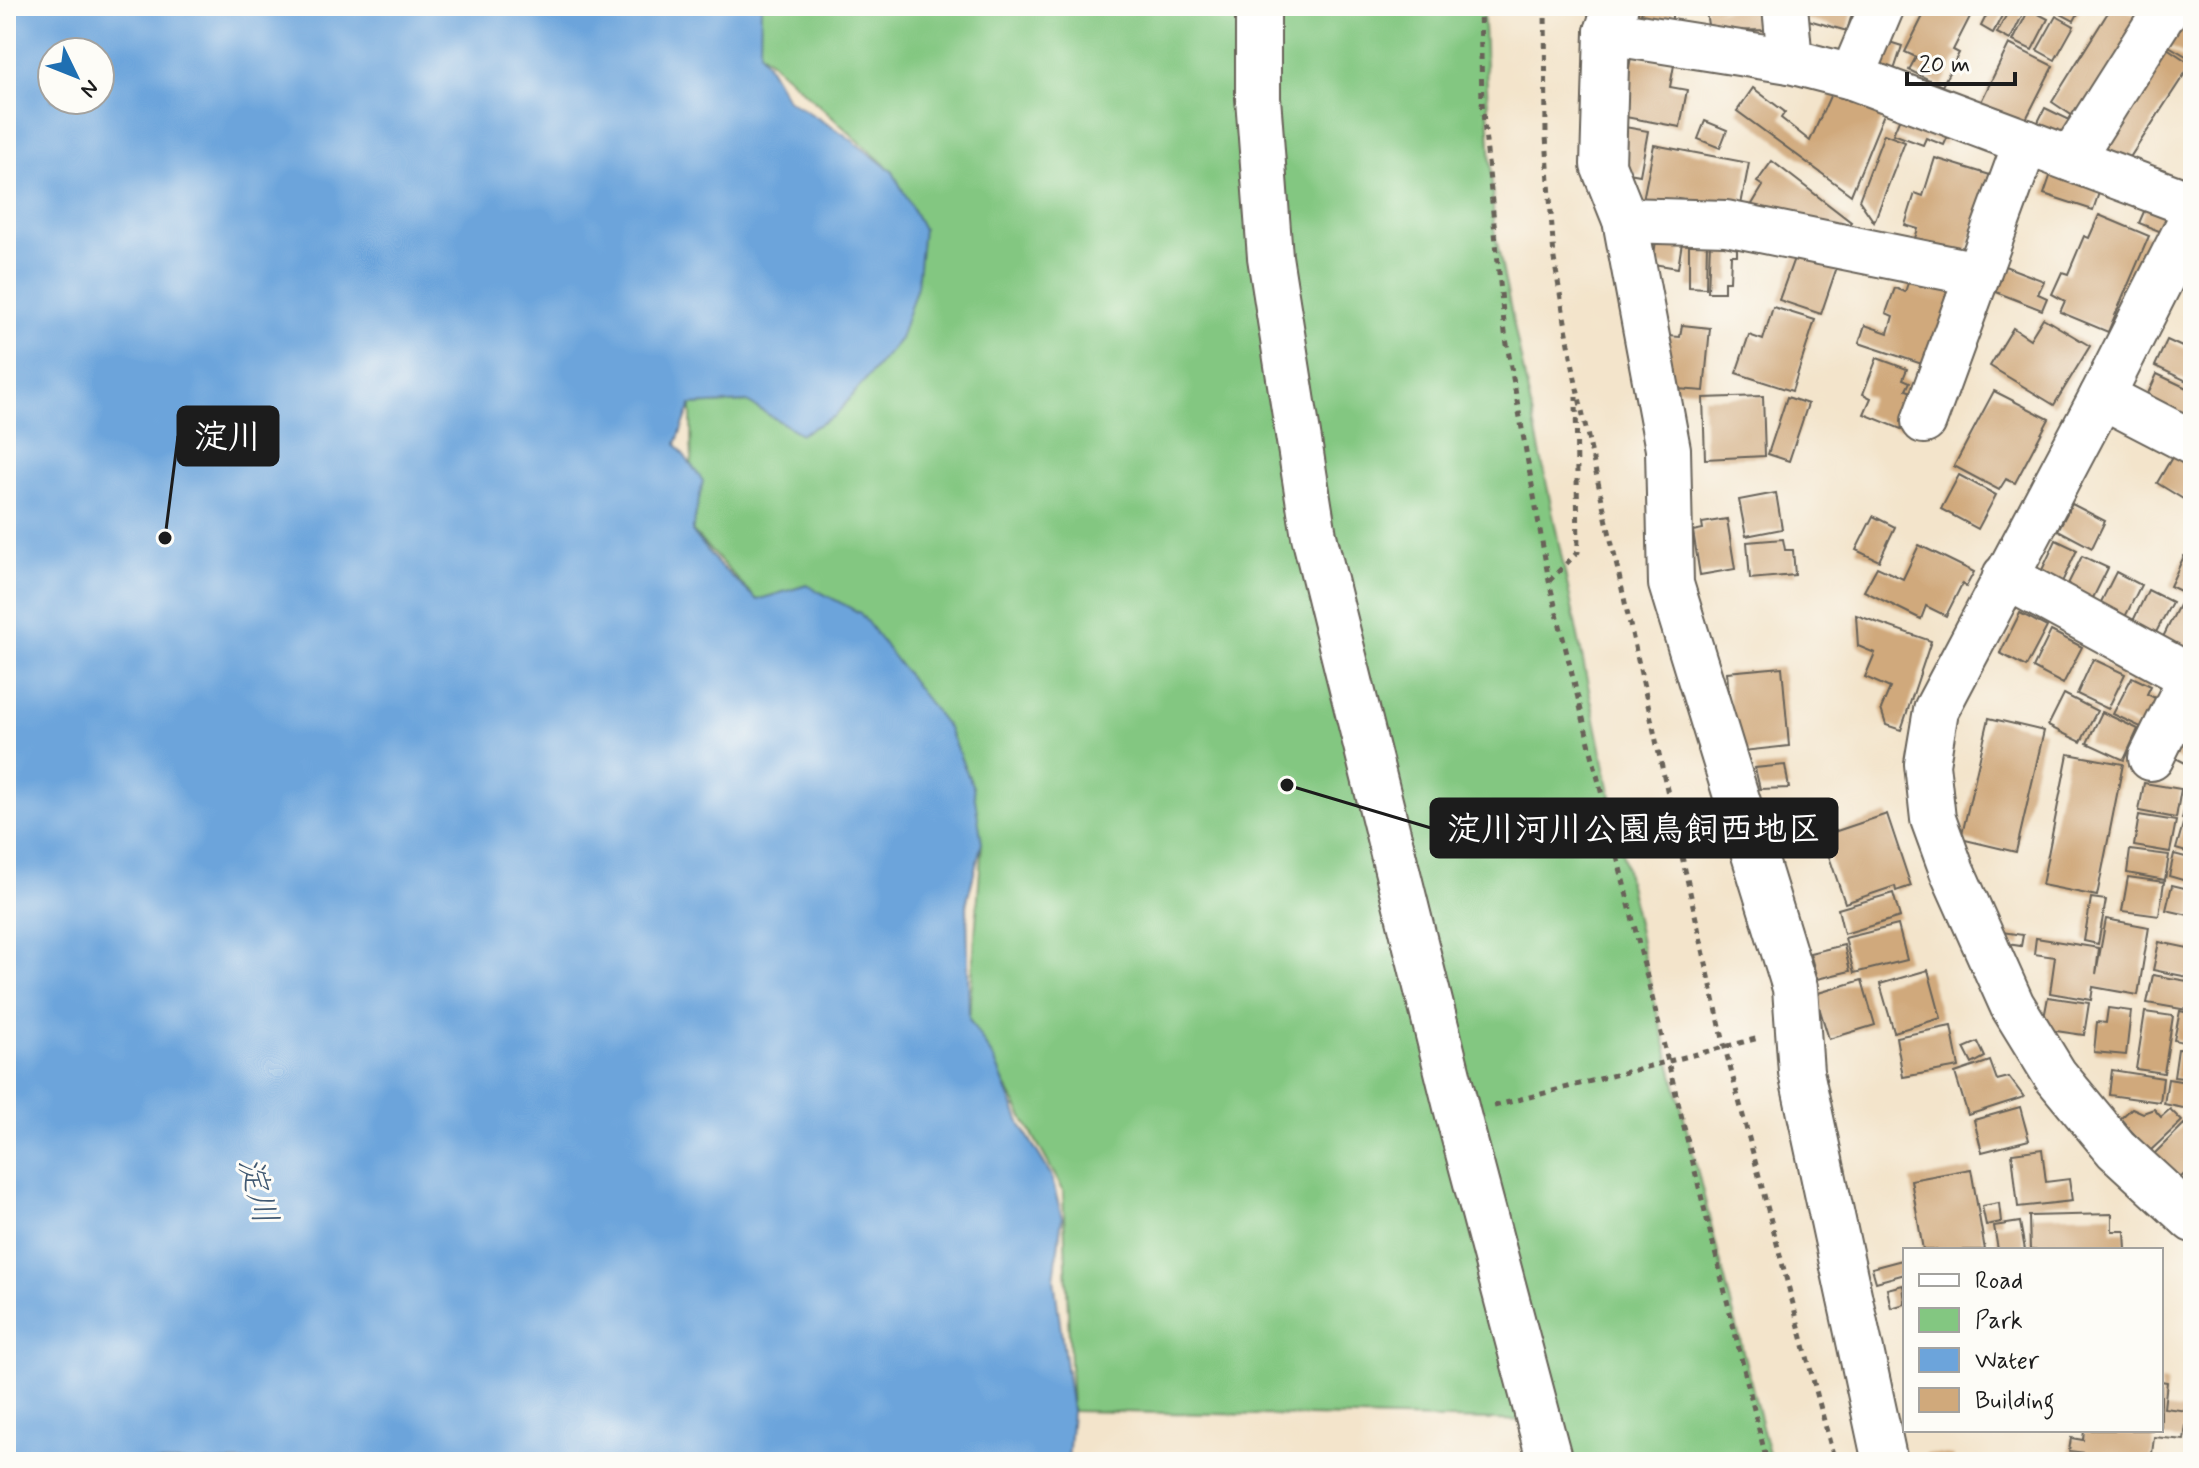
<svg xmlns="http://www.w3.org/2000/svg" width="2199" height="1468" viewBox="0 0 2199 1468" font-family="Mynerve,'Klee One',sans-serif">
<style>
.green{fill:#83c781;stroke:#50724e;stroke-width:2}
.water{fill:#6ca4db;stroke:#44607c;stroke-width:2;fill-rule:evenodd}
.building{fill:#d0a97b}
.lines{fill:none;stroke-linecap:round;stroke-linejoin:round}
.minor-casing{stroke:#676259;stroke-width:48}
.path{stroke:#676259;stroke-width:5;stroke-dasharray:6 6;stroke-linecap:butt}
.minor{stroke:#fff;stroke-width:44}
.labels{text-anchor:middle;stroke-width:6;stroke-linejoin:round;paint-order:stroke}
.water-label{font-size:34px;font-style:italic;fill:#405972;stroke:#fdfcf7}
.leader{fill:none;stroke:#1c1c1c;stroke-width:3}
.callout-dot{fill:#1c1c1c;stroke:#fdfcf7;stroke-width:3}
.callout{fill:#1c1c1c;stroke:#1c1c1c;stroke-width:3}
.callout-label{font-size:34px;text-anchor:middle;font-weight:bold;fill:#fff}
</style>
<rect width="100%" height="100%" fill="#fdfcf7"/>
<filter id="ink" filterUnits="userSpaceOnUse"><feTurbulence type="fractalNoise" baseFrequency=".0125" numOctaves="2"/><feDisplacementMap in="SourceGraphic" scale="16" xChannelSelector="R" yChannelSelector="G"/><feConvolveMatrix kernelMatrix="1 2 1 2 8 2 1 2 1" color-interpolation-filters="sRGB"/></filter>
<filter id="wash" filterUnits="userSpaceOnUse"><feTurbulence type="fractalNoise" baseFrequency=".006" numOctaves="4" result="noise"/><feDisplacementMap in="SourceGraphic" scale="32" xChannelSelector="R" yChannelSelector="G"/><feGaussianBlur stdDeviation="1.8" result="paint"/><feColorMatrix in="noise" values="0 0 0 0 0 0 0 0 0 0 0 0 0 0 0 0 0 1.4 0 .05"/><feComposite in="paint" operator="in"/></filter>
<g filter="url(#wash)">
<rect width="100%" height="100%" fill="#f3e4cb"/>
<polygon class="green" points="760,6 1483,6 1494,228 1646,967 1771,1462 1549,1462 1539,1421 1072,1411 1063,1190 969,1019 982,842 807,585 757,600 692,531 691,405 747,402 893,172 760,52"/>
<path class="water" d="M 6,6 L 761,6 L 760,52 L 787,99 L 845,135 L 893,172 L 923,229 L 917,286 L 900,339 L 835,416 L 801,434 L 747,402 L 691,405 L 676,444 L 703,481 L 692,532 L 718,564 L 757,600 L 807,585 L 860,613 L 948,728 L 973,787 L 982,842 L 967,901 L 969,1019 L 995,1061 L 1021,1125 L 1051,1175 L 1062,1218 L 1054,1279 L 1072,1411 L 1068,1462 L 6,1462 ZM 52,52 L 100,52 L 100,100 L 52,100 Z"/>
<g id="blocks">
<g class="building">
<polygon points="1641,6 1672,6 1672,21 1643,32"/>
<polygon points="1705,6 1732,6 1714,11 1769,6 1772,30 1709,31"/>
<polygon points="1809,6 1854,7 1847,31 1805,19"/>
<polygon points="1928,6 1974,9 1953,50 1959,53 1942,86 1909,70 1916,57 1905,52"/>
<polygon points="1991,6 2007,6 1993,33 1981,26"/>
<polygon points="2011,6 2027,6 2010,40 1997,33"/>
<polygon points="2061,6 2082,6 2074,21 2057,12"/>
<polygon points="2112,6 2120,6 2142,19 2079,120 2052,102"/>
<polygon points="2184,6 2193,6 2193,60 2162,42"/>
<polygon points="2029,9 2048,19 2032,50 2013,41"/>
<polygon points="2056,16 2074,26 2055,60 2037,50"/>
<polygon points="1886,41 1902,46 1892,76 1876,70"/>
<polygon points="2009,44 2053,66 2021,129 1978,108"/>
<polygon points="2161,44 2191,64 2125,165 2096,145"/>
<polygon points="1631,57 1674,65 1670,87 1687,90 1680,127 1620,116"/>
<polygon points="1834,87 1886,109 1851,195 1737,111 1753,88 1785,112 1781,118 1810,141"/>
<polygon points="1904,108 1952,127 1944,145 1926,138 1923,145 1893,134"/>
<polygon points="2045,108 2076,123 2064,147 2033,132"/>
<polygon points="1705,121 1727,130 1720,148 1698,139"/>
<polygon points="1619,126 1648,131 1640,175 1612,170"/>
<polygon points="1884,134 1905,142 1874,222 1859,200"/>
<polygon points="1654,145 1749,163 1740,210 1678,198 1676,211 1642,205"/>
<polygon points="1935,158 1990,175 1965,257 1914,241 1918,229 1905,225 1915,193 1923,196"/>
<polygon points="1772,161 1851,222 1838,238 1748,211 1763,186 1757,182"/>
<polygon points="2053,168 2102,184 2093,210 2044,194"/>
<polygon points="2150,198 2175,208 2164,233 2139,223"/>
<polygon points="2099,215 2149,236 2108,332 2060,312 2065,301 2052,294 2062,272 2068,274 2084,236 2089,238"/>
<polygon points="1657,232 1683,236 1678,268 1653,264"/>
<polygon points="1689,241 1707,241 1706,288 1689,287"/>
<polygon points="1710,242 1737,243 1737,255 1731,255 1730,281 1724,281 1724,292 1708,292"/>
<polygon points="1797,250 1838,264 1821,314 1779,300"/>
<polygon points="2002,265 2044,281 2038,294 2047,298 2042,310 1978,285"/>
<polygon points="1912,271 1961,279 1931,367 1859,343 1865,325 1888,333 1893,316 1886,313 1895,288 1905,292"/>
<polygon points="1773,307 1815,320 1792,391 1736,373 1749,335 1763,340"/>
<polygon points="2043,318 2090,346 2054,405 1990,366 2013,328 2030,339"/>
<polygon points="1682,325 1710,328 1704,391 1664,388 1668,336 1680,337"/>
<polygon points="2167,340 2193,352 2193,384 2155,366"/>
<polygon points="1877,358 1907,369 1903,379 1910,382 1906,390 1915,393 1901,429 1864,414 1871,398 1863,394"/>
<polygon points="2157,374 2193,391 2193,427 2143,404"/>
<polygon points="1994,391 2049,419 2015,483 2006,479 1999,490 1954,466"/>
<polygon points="1763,396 1765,456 1705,459 1703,398"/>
<polygon points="1787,397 1808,404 1789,461 1768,454"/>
<polygon points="2174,454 2193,466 2193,505 2157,483"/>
<polygon points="1959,475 1996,495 1978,529 1941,509"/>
<polygon points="1776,493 1782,529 1746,536 1739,500"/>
<polygon points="2072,504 2105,521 2092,548 2058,530"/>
<polygon points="1873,516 1895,527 1879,561 1856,550"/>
<polygon points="1727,519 1735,569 1700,575 1693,531 1703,529 1702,523"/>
<polygon points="1783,539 1785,550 1793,550 1795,575 1750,579 1747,542"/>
<polygon points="2056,540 2077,550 2056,595 2035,585"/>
<polygon points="1919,545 1974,572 1966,587 1962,584 1946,616 1926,606 1921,619 1864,591 1877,567 1903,579"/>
<polygon points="2082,556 2108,568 2089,606 2063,594"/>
<polygon points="2184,556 2193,560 2193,597 2170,586"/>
<polygon points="2116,572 2141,585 2123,621 2098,608"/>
<polygon points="2148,590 2172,602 2153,638 2130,627"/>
<polygon points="2179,605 2193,612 2193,636 2183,656 2159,645"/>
<polygon points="2020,613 2047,627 2026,667 2000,653"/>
<polygon points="1856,615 1931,641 1901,730 1886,725 1881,709 1890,688 1865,677 1875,653 1858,646"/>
<polygon points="2051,631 2082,647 2063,684 2033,668"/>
<polygon points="2093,659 2125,674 2108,709 2077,694"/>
<polygon points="1782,667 1789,746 1734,752 1727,672"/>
<polygon points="2132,677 2151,686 2147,694 2161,701 2147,730 2113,714"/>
<polygon points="2064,694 2097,711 2081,742 2048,726"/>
<polygon points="2193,707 2193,767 2168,754"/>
<polygon points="2102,712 2138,729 2124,760 2087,743"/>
<polygon points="1989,718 2044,731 2016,852 1961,839"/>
<polygon points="2068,754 2123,764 2097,896 2042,885"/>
<polygon points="1785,765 1789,788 1760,789 1755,768"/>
<polygon points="2144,783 2181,789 2176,818 2139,811"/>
<polygon points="2189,790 2193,791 2193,822 2182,819"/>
<polygon points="1887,814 1911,886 1896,891 1895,886 1845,903 1822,836"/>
<polygon points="2139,815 2176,821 2170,852 2134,846"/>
<polygon points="2183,824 2193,827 2193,854 2176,849"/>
<polygon points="2130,850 2169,855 2165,880 2127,873"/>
<polygon points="2174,854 2193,859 2193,883 2169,876"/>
<polygon points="2128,877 2164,882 2159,916 2122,911"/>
<polygon points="2172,885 2193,890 2193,916 2166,910"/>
<polygon points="1893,893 1900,917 1844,934 1838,909"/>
<polygon points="2091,898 2106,900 2098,944 2084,941"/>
<polygon points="2106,919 2149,927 2138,995 2093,987 2091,1000 2050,993 2055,957 2034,954 2036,938 2099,948 2096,974"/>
<polygon points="1898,925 1907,960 1854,973 1845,938"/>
<polygon points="2002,932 2023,935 2021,946 2000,943"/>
<polygon points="2159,942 2193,949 2193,978 2153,970"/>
<polygon points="1844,945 1850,971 1817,979 1810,953"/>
<polygon points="1928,970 1941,1018 1894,1032 1880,984"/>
<polygon points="2153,975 2193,982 2193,1011 2147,1003"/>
<polygon points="1862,980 1875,1025 1829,1039 1815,994"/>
<polygon points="2048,997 2089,1003 2084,1035 2042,1029"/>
<polygon points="2108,1008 2131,1011 2126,1055 2094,1052 2097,1022 2106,1023"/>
<polygon points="2180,1011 2193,1014 2193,1044 2174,1040"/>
<polygon points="2145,1012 2173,1016 2164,1073 2136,1069"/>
<polygon points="1951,1026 1959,1067 1903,1077 1896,1037"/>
<polygon points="1978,1042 1985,1057 1972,1064 1964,1048"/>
<polygon points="2178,1049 2193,1050 2193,1079 2174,1077"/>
<polygon points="1990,1061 1997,1080 2009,1077 2024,1097 1968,1115 1955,1073"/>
<polygon points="2112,1070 2163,1078 2160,1102 2109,1095"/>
<polygon points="2168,1079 2193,1083 2193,1110 2164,1104"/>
<polygon points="2020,1107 2029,1140 1982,1152 1974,1120"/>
<polygon points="2132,1108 2143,1113 2154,1109 2161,1117 2170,1109 2182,1121 2150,1151 2120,1119"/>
<polygon points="2184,1124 2193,1134 2193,1166 2179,1179 2154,1154"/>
<polygon points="2042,1149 2046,1182 2069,1179 2072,1201 2018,1207 2012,1153"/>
<polygon points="1971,1169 1985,1250 1923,1250 1911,1180"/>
<polygon points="1999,1203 2001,1222 1986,1225 1982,1206"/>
<polygon points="2112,1214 2112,1231 2125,1231 2126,1250 2030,1250 2029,1216"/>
<polygon points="2020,1222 2025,1250 1998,1250 1994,1226"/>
<polygon points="1902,1260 1905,1274 1876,1282 1872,1268"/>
<polygon points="1903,1285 1905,1304 1891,1308 1887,1289"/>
<polygon points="2161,1381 2167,1382 2164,1408 2188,1411 2184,1440 2154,1437 2151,1462 2118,1462 2119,1457 2069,1451 2071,1438 2083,1440 2084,1430 2161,1430"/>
<polygon points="1926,1453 1954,1456 1953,1462 1925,1462"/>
</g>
</g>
</g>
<g filter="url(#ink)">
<use href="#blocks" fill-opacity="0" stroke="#676259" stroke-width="2"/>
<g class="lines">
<defs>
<g id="minor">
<polyline points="1258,6 1258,98 1270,257 1314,536 1458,1115 1550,1462"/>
<polyline points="1616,6 1607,32 1603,165 1625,220 1668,449 1671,584 1795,988 1801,1072 1885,1462"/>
<polyline points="1785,6 1790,61"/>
<polyline points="1607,32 1790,61 1852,77 2193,205"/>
<polyline points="1852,77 1882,6"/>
<polyline points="2071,159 2168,6"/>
<polyline points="2193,216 2102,396 1936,710 1927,764 1933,819 1952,871 2012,1005 2055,1075 2116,1149 2193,1220"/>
<polyline points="1625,220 1726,223 1978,274"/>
<polyline points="2102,396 2193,443"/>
<polyline points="1924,421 2026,142"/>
<polyline points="2005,576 2191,677"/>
<polyline points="2151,758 2193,673"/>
</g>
</defs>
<use href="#minor" class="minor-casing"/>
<g class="path">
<polyline points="1480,6 1482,102 1505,333 1549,581 1767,1462"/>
<polyline points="1545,6 1546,136 1554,259 1576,384 1725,1048 1835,1462"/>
<polyline points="1549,581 1578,552 1576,397"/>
<polyline points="1494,1106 1759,1038"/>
</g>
<use href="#minor" class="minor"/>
</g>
</g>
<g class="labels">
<g class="water-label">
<text transform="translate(259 1190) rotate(75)" y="12">淀川</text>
</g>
</g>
<path class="leader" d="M165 538L178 436M1287 785L1431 828"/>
<g class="callout-dot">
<circle cx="165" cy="538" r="8"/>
<circle cx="1287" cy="785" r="8"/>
</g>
<g class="callout">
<rect x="178" y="407" width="100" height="58" rx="8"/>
<rect x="1431" y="799" width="406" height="58" rx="8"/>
</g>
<g class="callout-label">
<text x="228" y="448">淀川</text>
<text x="1634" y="840">淀川河川公園鳥飼西地区</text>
</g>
<rect width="2199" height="1468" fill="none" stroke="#fdfcf7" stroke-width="32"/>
<rect x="1903" y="1248" width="260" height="184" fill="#fdfcf7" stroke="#a3a29f" stroke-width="2"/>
<rect x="1919" y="1274" width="40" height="12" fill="#ffffff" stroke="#a3a29f" stroke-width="2"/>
<text x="1975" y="1288" font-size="24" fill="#1c1c1c">Road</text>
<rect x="1919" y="1308" width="40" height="24" fill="#83c781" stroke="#a3a29f" stroke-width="2"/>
<text x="1975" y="1328" font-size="24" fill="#1c1c1c">Park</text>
<rect x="1919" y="1348" width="40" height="24" fill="#6ca4db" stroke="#a3a29f" stroke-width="2"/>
<text x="1975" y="1368" font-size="24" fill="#1c1c1c">Water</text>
<rect x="1919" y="1388" width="40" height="24" fill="#d0a97b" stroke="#a3a29f" stroke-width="2"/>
<text x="1975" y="1408" font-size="24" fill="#1c1c1c">Building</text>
<g transform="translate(76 76) rotate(133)"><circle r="38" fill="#fdfcf7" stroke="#a3a29f" stroke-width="2"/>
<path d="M0-6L14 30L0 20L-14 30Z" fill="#1f6fb2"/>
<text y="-12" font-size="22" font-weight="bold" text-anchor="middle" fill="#1c1c1c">N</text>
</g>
<path d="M1907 72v12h108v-12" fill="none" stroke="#1c1c1c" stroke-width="4"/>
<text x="1919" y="72" font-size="24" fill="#1c1c1c" stroke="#fdfcf7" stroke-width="6" paint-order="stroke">20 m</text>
</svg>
